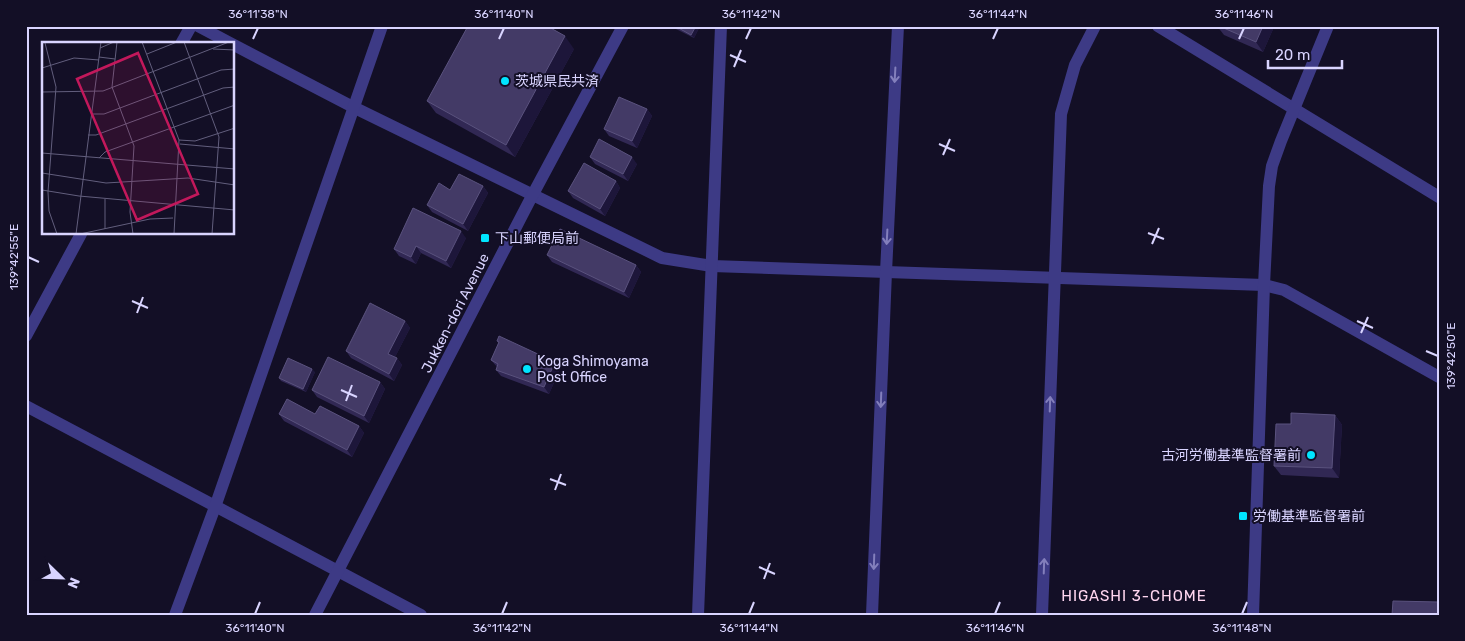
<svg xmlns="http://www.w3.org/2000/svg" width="1465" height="641" viewBox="0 0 1465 641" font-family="Rubik,'Noto Sans JP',sans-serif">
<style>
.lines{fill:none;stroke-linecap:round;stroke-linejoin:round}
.minor{stroke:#3d3a85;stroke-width:12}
.tertiary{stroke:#3d3a85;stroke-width:12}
.wall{fill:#312854}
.shaded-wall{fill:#1d163a}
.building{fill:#433a66;stroke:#5a527e}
.oneway{stroke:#837fbc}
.ticks{fill:none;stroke:#d9d4ff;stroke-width:2}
.poi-dot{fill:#00e5ff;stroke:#130f26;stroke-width:2}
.labels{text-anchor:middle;stroke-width:4;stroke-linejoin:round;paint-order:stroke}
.poi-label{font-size:14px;fill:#d9d4ff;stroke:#130f26;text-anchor:start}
.street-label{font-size:14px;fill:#d9d4ff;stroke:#130f26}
.neighbourhood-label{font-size:15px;letter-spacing:1px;fill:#ffd6f0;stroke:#130f26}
.inset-road{fill:none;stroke:#625e7d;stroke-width:1}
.view{fill:#c2185b;fill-opacity:0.15;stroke:#c2185b;stroke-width:2.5}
.inset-edge{fill:none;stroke:#d9d4ff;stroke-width:2.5}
.neatline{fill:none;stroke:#d9d4ff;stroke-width:2}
.ticks-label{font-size:12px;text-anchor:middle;fill:#d9d4ff}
</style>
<rect width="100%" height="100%" fill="#130f26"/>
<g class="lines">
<g class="minor">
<polyline points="198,26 232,44"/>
<polyline points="1158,26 1439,197"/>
<polyline points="181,44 191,26"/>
<polyline points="234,45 353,107 662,258 712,266 1264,285 1284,290 1439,377"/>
<polyline points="26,336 81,234"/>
<polyline points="26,406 421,615"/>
<polyline points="175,615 215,507 382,26"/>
<polyline points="698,615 721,26"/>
<polyline points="872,615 886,272 898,26"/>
<polyline points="1042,615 1061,114 1075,65 1095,26"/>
<polyline points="1253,615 1264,285 1269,186 1272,166 1281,141 1328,26"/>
</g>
<polyline class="tertiary" points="315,615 532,196 623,26"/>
</g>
<g class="wall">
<polygon points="670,26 700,26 694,38"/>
<polygon points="1217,26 1273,26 1274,27 1263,52 1224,35"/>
<polygon points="574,49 515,157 436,113 427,101"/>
<polygon points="647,109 652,116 637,148 609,136 604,129"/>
<polygon points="590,157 637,164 628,181 595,164"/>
<polygon points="616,181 620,188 605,216 573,198 568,191"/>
<polygon points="483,186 488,193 468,231 432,212 427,205 450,190"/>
<polygon points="466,238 451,268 421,253 416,264 399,256 394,249"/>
<polygon points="547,255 636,265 641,272 629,298 552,262"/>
<polygon points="405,321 410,328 395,357 397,358 402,365 394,381 351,358 346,351"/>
<polygon points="497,341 555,362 560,369 549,394 501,376 496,370 497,367 491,360 499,344"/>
<polygon points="315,372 306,392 281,381 279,378"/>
<polygon points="380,382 385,389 369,423 317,397 312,390"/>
<polygon points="279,414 315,414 359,426 364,433 352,457 284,421"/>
<polygon points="1335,415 1342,425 1339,478 1281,475 1274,466 1291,424"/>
</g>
<g class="shaded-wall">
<polygon points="696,26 700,26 694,38 691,35"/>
<polygon points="1263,26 1273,26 1274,27 1263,52 1256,42"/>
<polygon points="565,36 574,49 515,157 506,145"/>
<polygon points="647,109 652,116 637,148 632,141"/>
<polygon points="632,157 637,164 628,181 623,174"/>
<polygon points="616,181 620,188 605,216 600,209"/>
<polygon points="483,186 488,193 468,231 463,224"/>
<polygon points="461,231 466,238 451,268 446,261"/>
<polygon points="416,246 421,253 416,264 411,257"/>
<polygon points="636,265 641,272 629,298 624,292"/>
<polygon points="405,321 410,328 393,361 388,354"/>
<polygon points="397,358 402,365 394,381 389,374"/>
<polygon points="555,362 560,369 549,394 544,387"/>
<polygon points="312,369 315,372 306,392 303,389"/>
<polygon points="380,382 385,389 369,423 364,416"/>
<polygon points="1335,415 1342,425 1339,478 1332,468"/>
<polygon points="359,426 364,433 352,457 347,450"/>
</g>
<g class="building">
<polygon points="468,26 547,26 565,36 506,145 427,101"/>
<polygon points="675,26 696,26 691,35"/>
<polygon points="1219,26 1263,26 1256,42"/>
<polygon points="619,97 647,109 632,141 604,129"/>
<polygon points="599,139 632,157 623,174 590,157"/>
<polygon points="584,163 616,181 600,209 568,191"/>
<polygon points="459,174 483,186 463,224 427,205 439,183 450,190"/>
<polygon points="413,208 461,231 446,261 416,246 411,257 394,249"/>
<polygon points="560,229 636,265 624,292 547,255"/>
<polygon points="370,303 405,321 388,354 397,358 389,374 346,351"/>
<polygon points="499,336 555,362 544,387 496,370 498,364 491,360 499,342 497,341"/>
<polygon points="328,357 380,382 364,416 312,390"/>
<polygon points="288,358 312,369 303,389 279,378"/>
<polygon points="287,399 315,414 320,406 359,426 347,450 279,414"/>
<polygon points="1291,413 1335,415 1332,468 1274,466 1276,424 1291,424"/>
<polygon points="1393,601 1439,602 1439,615 1392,615"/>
</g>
<defs><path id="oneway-shaft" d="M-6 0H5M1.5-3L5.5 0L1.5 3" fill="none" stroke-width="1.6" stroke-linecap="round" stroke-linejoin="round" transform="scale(1.25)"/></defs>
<g class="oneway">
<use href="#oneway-shaft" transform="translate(895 75) rotate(93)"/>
<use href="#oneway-shaft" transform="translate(887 237) rotate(93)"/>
<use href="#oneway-shaft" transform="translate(881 400) rotate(92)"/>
<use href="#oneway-shaft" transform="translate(1050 404) rotate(-88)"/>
<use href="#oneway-shaft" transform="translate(874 562) rotate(92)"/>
<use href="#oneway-shaft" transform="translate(1044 566) rotate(-88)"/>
</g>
<path class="ticks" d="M 253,39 L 258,28M 499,39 L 504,28M 746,39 L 751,28M 993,39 L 998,28M 1239,39 L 1244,28M 730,55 L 746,62M 734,67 L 741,50M 939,144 L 955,151M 943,155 L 950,139M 1148,233 L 1164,239M 1152,244 L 1159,228M 28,257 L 39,262M 132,301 L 148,308M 137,313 L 143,297M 1357,321 L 1373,328M 1361,333 L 1368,317M 1426,351 L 1438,356M 341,390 L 357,397M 346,401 L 352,385M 550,479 L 566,485M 555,490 L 561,474M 759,567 L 775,574M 764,579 L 770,563M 255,614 L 260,602M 502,614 L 507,602M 749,614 L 754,602M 995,614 L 1000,602M 1242,614 L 1247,602"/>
<g class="poi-dot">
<circle cx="505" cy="81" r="5"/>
<rect x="480" y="233" width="10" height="10" rx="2.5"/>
<circle cx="527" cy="369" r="5"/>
<circle cx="1311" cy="455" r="5"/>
<rect x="1238" y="511" width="10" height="10" rx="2.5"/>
</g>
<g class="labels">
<g class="poi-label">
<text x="515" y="86">茨城県民共済</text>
<text x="495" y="243">下山郵便局前</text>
<text x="537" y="366">Koga Shimoyama<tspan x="537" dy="16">Post Office</tspan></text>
<text x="1301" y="460" text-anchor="end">古河労働基準監督署前</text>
<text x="1253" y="521">労働基準監督署前</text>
</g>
<g class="street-label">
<text transform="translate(455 313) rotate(-63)" y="5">Jukken-dori Avenue</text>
</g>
<g class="neighbourhood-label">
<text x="1134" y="601">HIGASHI 3-CHOME</text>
</g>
</g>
<g transform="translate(42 42)">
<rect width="192" height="192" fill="#130f26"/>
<path class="inset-road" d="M 75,0 L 70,45 L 92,104 L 88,170 L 91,192M 100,0 L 137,98 L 132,192M 142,0 L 177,95 L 170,192M 3,1 L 14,45 L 6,150 L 7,169 L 15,192M 58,6 L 72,0M 171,7 L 193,8M 105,12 L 135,0M 57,15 L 73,17M 0,26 L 32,16 L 57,18M 0,50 L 61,49 L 187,0M 49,72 L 62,72 L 179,28 L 193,27M 46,93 L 54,93 L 181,46 L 193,45M 137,98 L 153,99 L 193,86M 138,102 L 193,107M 0,111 L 193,127M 57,116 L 63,110 L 193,63M 0,131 L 64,141 L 146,136 L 193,143M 0,148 L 37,154 L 193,168M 63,157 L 63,187M 34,192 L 59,0M 38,192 L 108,177 L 131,176"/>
<path class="view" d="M 96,11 L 156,152 L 95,178 L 35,37 Z"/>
<rect width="192" height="192" class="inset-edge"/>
</g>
<rect width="1465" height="641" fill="none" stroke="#130f26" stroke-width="55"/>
<g transform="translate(62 578) rotate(113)" stroke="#130f26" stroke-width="4" paint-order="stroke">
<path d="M0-4L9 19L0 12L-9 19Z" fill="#d9d4ff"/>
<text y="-8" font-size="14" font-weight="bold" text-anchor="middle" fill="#d9d4ff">N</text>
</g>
<path d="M1268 60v8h74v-8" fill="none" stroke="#d9d4ff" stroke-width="2.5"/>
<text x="1275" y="60" font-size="15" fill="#d9d4ff" stroke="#130f26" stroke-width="4" paint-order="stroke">20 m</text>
<rect x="28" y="28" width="1410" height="586" class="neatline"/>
<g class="ticks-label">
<text x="258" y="18">36°11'38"N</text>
<text x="504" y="18">36°11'40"N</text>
<text x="751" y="18">36°11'42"N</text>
<text x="998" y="18">36°11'44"N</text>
<text x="1244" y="18">36°11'46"N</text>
<text transform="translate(14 257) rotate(-90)" y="4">139°42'55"E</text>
<text transform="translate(1451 356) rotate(-90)" y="4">139°42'50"E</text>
<text x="255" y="632">36°11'40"N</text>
<text x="502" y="632">36°11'42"N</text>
<text x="749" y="632">36°11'44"N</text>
<text x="995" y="632">36°11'46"N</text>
<text x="1242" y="632">36°11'48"N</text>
</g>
</svg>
